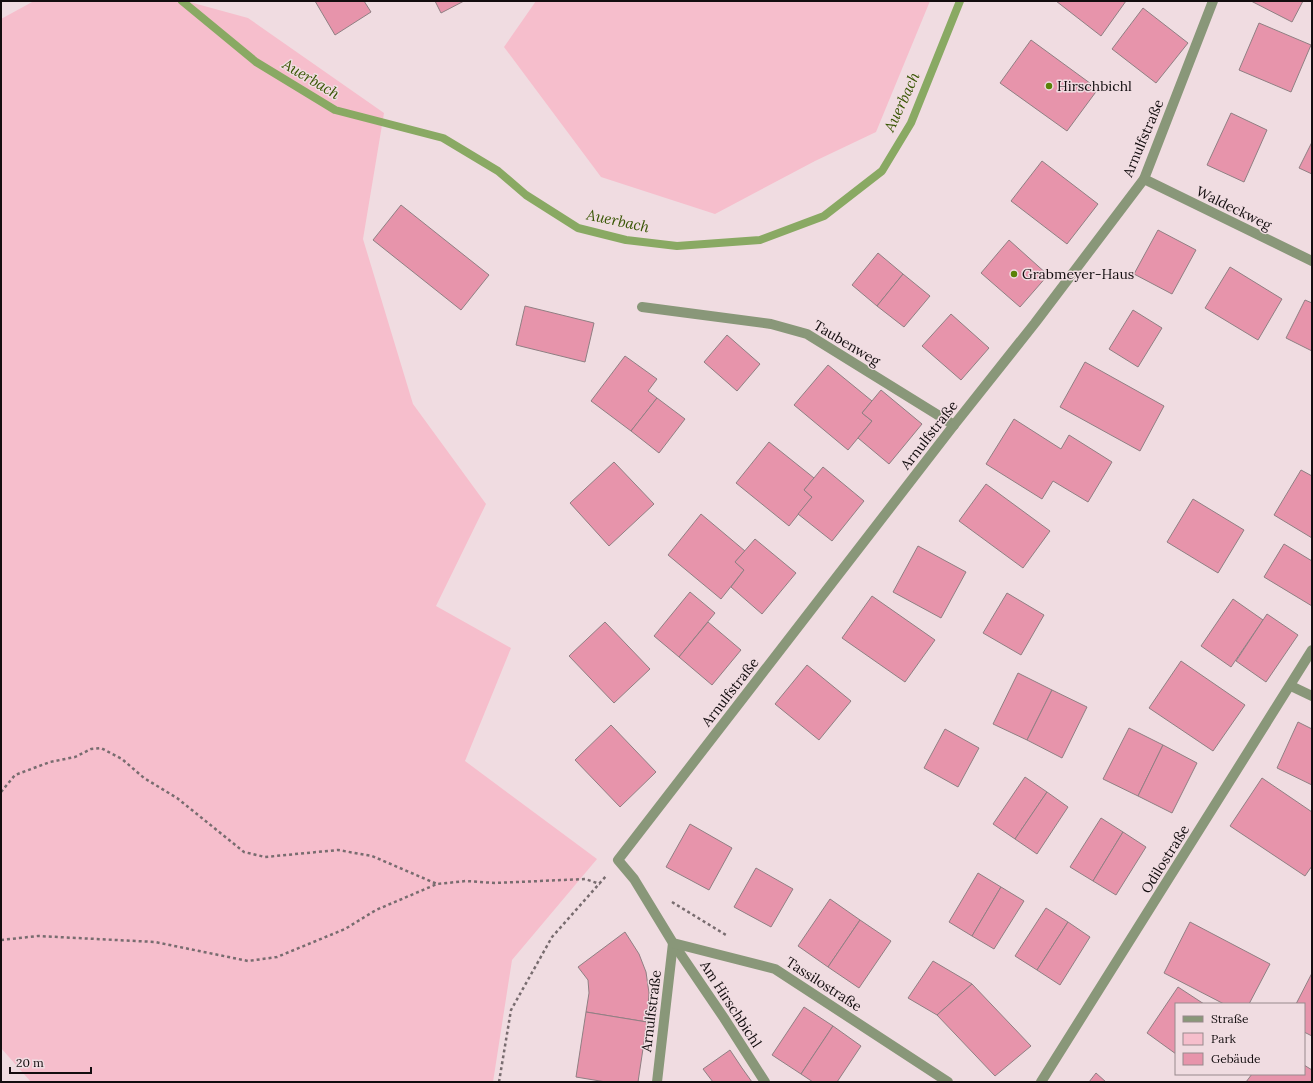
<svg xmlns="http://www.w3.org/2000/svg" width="1313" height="1083" viewBox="0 0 1313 1083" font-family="Lora,serif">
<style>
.green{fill:#f6becc}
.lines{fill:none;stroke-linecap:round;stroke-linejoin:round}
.stream{stroke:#89a963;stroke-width:8}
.building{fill:#e794ab;stroke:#907f83}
.path{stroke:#786c6f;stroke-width:2.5;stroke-dasharray:3 3;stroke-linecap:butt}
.minor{stroke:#899779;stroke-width:10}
.poi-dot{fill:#598207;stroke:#f0dce1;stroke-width:1.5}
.labels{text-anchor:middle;stroke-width:3;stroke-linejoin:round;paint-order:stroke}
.poi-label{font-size:14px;fill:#130d0f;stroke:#f0dce1;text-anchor:start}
.street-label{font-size:14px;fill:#130d0f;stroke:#f0dce1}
.water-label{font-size:15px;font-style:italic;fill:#385503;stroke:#f0dce1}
</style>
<rect width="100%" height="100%" fill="#f0dce1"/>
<g class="green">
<polygon points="34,1 186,1 248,18 384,113 363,239 413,404 486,504 436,606 511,648 465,761 597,859 512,960 493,1082 31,1082 1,1048 1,19"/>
<polygon points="536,1 930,1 876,132 815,161 715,214 601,177 504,47"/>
</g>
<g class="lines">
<polyline class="stream" points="182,1 256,62 335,110 443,138 498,171 526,195 578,228 626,240 677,246 760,240 824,216 882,171 911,123 960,1"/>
</g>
<g class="building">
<polygon points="315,1 364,1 371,12 335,35"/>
<polygon points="435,1 464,1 441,13"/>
<polygon points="1056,1 1126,1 1101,36"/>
<polygon points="1251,1 1303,1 1292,22"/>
<polygon points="1143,8 1188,43 1156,83 1112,49"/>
<polygon points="1259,23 1311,45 1291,92 1239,70"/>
<polygon points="1031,40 1098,89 1067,131 1000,83"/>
<polygon points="1231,113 1267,130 1244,182 1207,165"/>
<polygon points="1312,142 1312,174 1299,168"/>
<polygon points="1042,161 1098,204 1067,244 1011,201"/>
<polygon points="401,205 489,275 461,310 373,240"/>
<polygon points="1158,230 1196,250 1172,294 1134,274"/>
<polygon points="1009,240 1048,275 1020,307 981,273"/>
<polygon points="878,253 903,274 877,306 852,285"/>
<polygon points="1230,267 1282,299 1258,340 1205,308"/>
<polygon points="903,274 930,296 904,327 877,306"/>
<polygon points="1305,300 1312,303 1312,351 1286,338"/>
<polygon points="525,306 594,323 585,362 516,345"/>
<polygon points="1133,310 1162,328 1138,367 1109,349"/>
<polygon points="951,314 989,348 961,380 922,346"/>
<polygon points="727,335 760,364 737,391 704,362"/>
<polygon points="625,356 657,379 648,391 657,398 631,431 591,401"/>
<polygon points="1085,362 1164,406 1140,451 1060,407"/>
<polygon points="828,365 872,401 862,413 872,421 848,450 794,405"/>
<polygon points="881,390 922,424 889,464 858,438 872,421 862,413"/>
<polygon points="657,398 685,419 659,453 631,431"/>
<polygon points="1014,419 1061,449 1069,435 1112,462 1088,502 1053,481 1042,499 986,464"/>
<polygon points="769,442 814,478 804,490 812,497 789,526 736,483"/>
<polygon points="614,462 654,504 609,546 570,503"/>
<polygon points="823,467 864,501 832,541 798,514 812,497 804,490"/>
<polygon points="1301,470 1312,476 1312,538 1274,515"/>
<polygon points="986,484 1050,531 1023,568 959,521"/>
<polygon points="1193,499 1244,530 1218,573 1167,542"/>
<polygon points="701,514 745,551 735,562 744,570 721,599 668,555"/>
<polygon points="755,539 796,573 762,614 731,587 744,570 735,562"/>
<polygon points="1284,544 1312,561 1312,606 1264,577"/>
<polygon points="918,546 966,572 941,618 893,592"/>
<polygon points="690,592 715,613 679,657 654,636"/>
<polygon points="1007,593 1044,615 1021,655 983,633"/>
<polygon points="872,596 935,640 905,682 842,638"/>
<polygon points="1233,599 1263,620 1231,667 1201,646"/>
<polygon points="1267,614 1298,635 1266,682 1236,661"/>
<polygon points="605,622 650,669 614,703 569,656"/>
<polygon points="708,622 741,650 712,685 679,657"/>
<polygon points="1181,661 1245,705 1213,751 1149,708"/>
<polygon points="807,665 851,701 819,740 775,704"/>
<polygon points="1018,673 1052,690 1027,740 993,724"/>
<polygon points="1052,690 1087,707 1062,758 1027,740"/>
<polygon points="1298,722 1312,729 1312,785 1277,768"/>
<polygon points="611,725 656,772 620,807 575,760"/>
<polygon points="1129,728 1163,745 1138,796 1103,779"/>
<polygon points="945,729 979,748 958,787 924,768"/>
<polygon points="1163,745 1197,763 1172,813 1138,796"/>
<polygon points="1025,777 1047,792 1015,839 993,824"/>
<polygon points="1262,778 1312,812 1312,866 1305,876 1230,826"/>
<polygon points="1047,792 1068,807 1037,854 1015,839"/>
<polygon points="1101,818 1123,832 1093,881 1070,867"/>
<polygon points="690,824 732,848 709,890 666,867"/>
<polygon points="1123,832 1146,847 1116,895 1093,881"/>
<polygon points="756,868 793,889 771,927 734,907"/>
<polygon points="978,873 1001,887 972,936 949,922"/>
<polygon points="1001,887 1024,901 994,949 972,936"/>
<polygon points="830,899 860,920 828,967 798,946"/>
<polygon points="1046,908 1068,922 1037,970 1015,956"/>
<polygon points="860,920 891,941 859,988 828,967"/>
<polygon points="1068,922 1090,937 1060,985 1037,970"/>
<polygon points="1190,922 1270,964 1249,1004 1224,1004 1164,973"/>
<polygon points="625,932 639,954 646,972 649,993 647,1022 586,1012 589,993 588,980 578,967"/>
<polygon points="933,961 972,984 937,1015 908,998"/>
<polygon points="1312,973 1312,1036 1304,1032 1304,1004 1296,1004"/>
<polygon points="972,984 1031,1046 995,1076 937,1015"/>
<polygon points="1178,987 1204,1004 1176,1004 1176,1054 1147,1033"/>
<polygon points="804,1007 833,1026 801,1074 772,1055"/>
<polygon points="586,1012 647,1022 638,1082 606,1082 576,1077"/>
<polygon points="833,1026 861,1046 837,1082 813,1082 801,1074"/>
<polygon points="730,1050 742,1068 752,1082 713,1082 703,1069"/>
<polygon points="1304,1065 1312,1070 1312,1082 1246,1082 1252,1074 1304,1074"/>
<polygon points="1096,1073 1106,1082 1089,1082"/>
</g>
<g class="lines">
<g class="path">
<polyline points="1,792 15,775 50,762 75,757 91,749 101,748 122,759 144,778 177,798 244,852 265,857 338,850 372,856 437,884"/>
<polyline points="672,902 726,935"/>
<polyline points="1,940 38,936 155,942 248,961 277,957 345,929 376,910 437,884 466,881 495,883 585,879 600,884"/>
<polyline points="499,1082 511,1010 552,937 607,875"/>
</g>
<g class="minor">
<polyline points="1144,179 1312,261"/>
<polyline points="642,307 771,324 807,334 954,425"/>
<polyline points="1291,686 1312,696"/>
<polyline points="673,943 724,1018 765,1082"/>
<polyline points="657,1082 673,943"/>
<polyline points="948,1082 775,969 673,943 634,879 618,860 954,425 1035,323 1144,179 1213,1"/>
<polyline points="1041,1082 1312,650"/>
</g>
</g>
<g class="poi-dot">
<circle cx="1049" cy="86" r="4"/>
<circle cx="1014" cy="274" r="4"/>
</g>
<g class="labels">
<g class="poi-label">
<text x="1057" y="91">Hirschbichl</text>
<text x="1022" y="279">Grabmeyer-Haus</text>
</g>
<g class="street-label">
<text transform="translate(1143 138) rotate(-67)" y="5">Arnulfstraße</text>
<text transform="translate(1234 208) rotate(26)" y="5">Waldeckweg</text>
<text transform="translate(847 343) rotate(31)" y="5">Taubenweg</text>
<text transform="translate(929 435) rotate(-52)" y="5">Arnulfstraße</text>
<text transform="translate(730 692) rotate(-52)" y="5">Arnulfstraße</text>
<text transform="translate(1165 859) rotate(-58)" y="5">Odilostraße</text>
<text transform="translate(824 984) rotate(33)" y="5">Tassilostraße</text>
<text transform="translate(731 1004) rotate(57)" y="5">Am Hirschbichl</text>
<text transform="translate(651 1011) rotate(-83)" y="5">Arnulfstraße</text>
</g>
<g class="water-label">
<text transform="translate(311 79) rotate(31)" y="5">Auerbach</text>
<text transform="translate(902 102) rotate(-65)" y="5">Auerbach</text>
<text transform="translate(618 221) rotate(12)" y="5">Auerbach</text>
</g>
</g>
<rect width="1313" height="1083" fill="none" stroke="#130d0f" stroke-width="4"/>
<rect x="1175" y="1003" width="130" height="72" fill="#f0dce1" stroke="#98898d"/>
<rect x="1183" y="1016" width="20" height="6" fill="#899779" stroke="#98898d"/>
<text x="1211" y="1023" font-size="12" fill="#130d0f">Straße</text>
<rect x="1183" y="1033" width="20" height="12" fill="#f6becc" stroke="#98898d"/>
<text x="1211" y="1043" font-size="12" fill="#130d0f">Park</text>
<rect x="1183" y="1053" width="20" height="12" fill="#e794ab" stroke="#98898d"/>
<text x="1211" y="1063" font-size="12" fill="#130d0f">Gebäude</text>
<path d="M10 1067v6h81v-6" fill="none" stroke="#130d0f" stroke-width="2"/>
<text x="16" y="1067" font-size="12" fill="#130d0f" stroke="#f0dce1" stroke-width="3" paint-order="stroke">20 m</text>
</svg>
